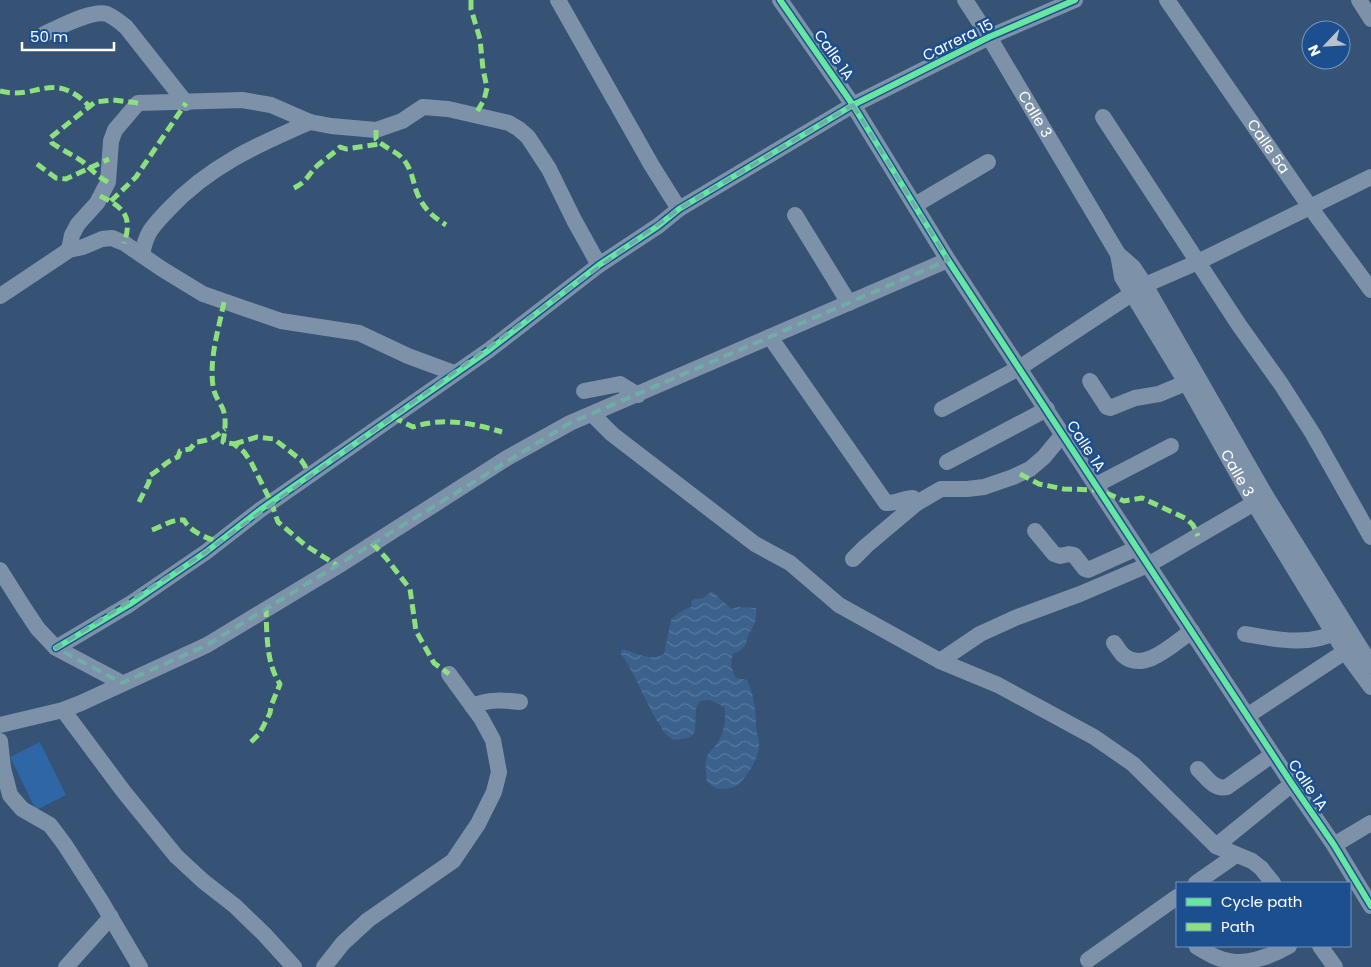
<svg xmlns="http://www.w3.org/2000/svg" width="1371" height="967" viewBox="0 0 1371 967" font-family="Poppins,sans-serif">
<style>
.garden{fill:#2f66a5}
.water{fill:url(#water-waves)}
.lines{fill:none;stroke-linecap:round;stroke-linejoin:round}
.minor{stroke:#7d92a8;stroke-width:16}
.quiet{stroke:#8de07e;stroke-width:5;stroke-dasharray:10 5;stroke-linecap:butt}
.cycleway-casing{stroke:#1b4f8f;stroke-width:9}
.cycleway{stroke:#66e7a1;stroke-width:6}
.marked{fill:none;stroke:#6fada8;stroke-width:4;stroke-dasharray:10 6;stroke-linejoin:round}
.labels{text-anchor:middle;stroke-width:5;stroke-linejoin:round;paint-order:stroke}
.street-label{font-size:15px;fill:#fff;stroke:#1b4f8f}
</style>
<defs>
<pattern id="water-waves" width="16" height="10" patternUnits="userSpaceOnUse" patternTransform="scale(1.25)"><rect width="16" height="10" fill="#3b618d"/><path d="M0 5q4-4 8 0t8 0" fill="none" stroke="#58799e"/></pattern>
</defs>
<rect width="100%" height="100%" fill="#365274"/>
<polygon class="garden" points="40,742 66,795 36,810 10,757"/>
<path class="water" d="M 712,591 L 731,609 L 738,607 L 756,608 C 757,618 755,624 750,632 C 747,635 748,636 747,640 C 746,648 740,651 733,654 C 730,663 731,670 736,678 L 747,680 C 754,696 756,709 756,726 C 756,733 760,739 759,746 C 759,757 746,780 736,786 C 731,789 723,789 717,789 L 707,782 C 706,773 704,762 708,754 C 710,750 714,748 716,745 C 724,734 727,720 724,707 L 710,700 L 700,701 L 696,709 L 695,731 C 694,733 692,736 690,737 C 688,738 674,741 672,739 C 656,731 635,670 620,653 L 623,649 C 636,653 651,662 664,654 L 671,620 L 677,614 L 692,606 L 691,601 L 695,599 L 703,598 Z"/>
<g class="lines">
<g class="minor">
<polyline points="558,0 652,166 679,209"/>
<polyline points="780,0 853,105 948,260 1148,565 1292,784 1334,845 1371,906"/>
<path id="s1" d="M 965,0 L 989,37 L 1118,254 L 1133,267 L 1145,285 L 1266,496 L 1371,665"/>
<path id="s2" d="M 1167,0 L 1310,207 L 1371,290"/>
<polyline points="1359,0 1371,19"/>
<path d="M 44,34 C 58,28 92,9 107,14 C 114,17 120,22 126,27 L 186,103"/>
<polyline points="1103,117 1239,325 1281,384 1313,434 1371,537"/>
<polyline points="915,205 988,162"/>
<polyline points="795,215 849,303"/>
<polyline points="69,250 72,235 78,224 97,203 108,182 111,141 115,130 138,103 242,100 271,105 310,122 331,126 376,130 402,121 423,107 448,109 509,123 519,129 528,137 549,169 574,220 599,265"/>
<path id="s3" d="M 1118,254 L 1122,277 L 1187,384 L 1254,503 L 1345,652 L 1371,687"/>
<path d="M 142,255 C 146,232 153,226 168,210 C 209,166 257,145 310,122"/>
<polyline points="0,296 69,250 83,247 102,239 112,238 124,243 162,269 203,294 281,321 359,333 408,356 454,373"/>
<path d="M 770,337 L 886,503 C 896,504 904,498 913,498 L 917,503 L 941,489 L 967,489 L 984,487 L 1013,477 L 1030,469 L 1044,457 L 1063,434"/>
<polyline points="1090,381 1107,407 1110,408 1135,398 1159,394 1195,379"/>
<polyline points="584,391 620,384 638,395"/>
<polyline points="942,409 1019,368 1145,285 1198,262 1371,177"/>
<polyline points="592,414 612,434 755,544 790,563 839,605 940,661 998,685 1094,737 1133,764 1216,846 1252,861 1261,868 1273,883"/>
<polyline points="947,462 1047,409"/>
<polyline points="1096,485 1171,446"/>
<polyline points="1035,531 1054,554 1060,556 1069,554 1074,555 1085,569 1088,570 1137,548"/>
<polyline points="853,559 866,546 917,503"/>
<polyline points="0,570 24,608 38,629 56,648 122,683"/>
<path d="M 1245,634 C 1277,640 1313,647 1342,629"/>
<path d="M 1114,643 C 1117,647 1120,652 1123,655 C 1144,674 1174,643 1192,631"/>
<polyline points="56,648 130,604 206,552 260,510 489,350 599,265 658,226 679,209 853,105 989,37 1075,0"/>
<polyline points="940,661 980,634 1015,618 1080,594 1148,565 1263,498"/>
<path d="M 472,706 C 489,699 503,700 520,702"/>
<polyline points="63,710 124,792 176,856 203,881 235,906 264,934 294,967"/>
<polyline points="1247,716 1355,645"/>
<polyline points="0,725 63,710 81,703 207,645 338,566 507,458 570,423 948,260"/>
<polyline points="0,741 3,768 10,795 22,809 50,825 65,845 101,901 140,967"/>
<path d="M 1198,769 C 1207,778 1214,790 1227,787 L 1272,755"/>
<polyline points="1334,845 1371,823"/>
<polyline points="1216,846 1292,784"/>
<polyline points="1196,883 1236,855"/>
<polyline points="1320,946 1335,967"/>
<path d="M 1197,947 C 1207,953 1217,959 1229,961 C 1247,965 1274,955 1289,946"/>
<polyline points="1088,960 1177,897"/>
<polyline points="66,967 111,917"/>
<polyline points="324,967 343,943 368,920 453,861 478,824 494,792 499,772 493,740 481,718 449,674"/>
</g>
<g class="quiet">
<polyline points="471,0 471,9 480,39 483,69 487,88 484,100 475,115"/>
<path d="M 0,91 C 36,101 53,69 89,106"/>
<path d="M 376,130 L 376,139 C 384,148 397,151 404,160 C 412,170 413,182 417,193 C 423,208 433,217 446,225"/>
<polyline points="37,164 56,178 66,179 109,159"/>
<path d="M 108,182 C 98,177 91,169 83,162 C 73,155 62,150 52,143 L 50,138 L 95,102 L 113,100 L 138,103"/>
<path d="M 294,188 C 308,181 308,174 318,165 C 325,159 333,154 340,147 L 346,149 L 380,144"/>
<path d="M 100,196 C 124,207 133,217 124,243"/>
<polyline points="111,201 136,177 186,103"/>
<path d="M 224,302 C 219,328 209,358 213,386 C 214,394 218,400 222,407 C 227,417 225,431 223,442 L 234,444 L 244,452 L 251,462 L 271,502 L 278,522 L 305,545 L 338,566"/>
<path d="M 393,417 L 413,427 C 443,417 472,423 502,432"/>
<polyline points="234,444 257,437 274,439 301,460 305,466 308,476"/>
<polyline points="1020,474 1039,484 1064,489 1100,490 1124,501 1142,498 1187,519 1193,525 1198,536"/>
<path d="M 139,502 L 149,482 L 149,476 C 160,470 166,461 178,457 L 180,451 L 190,449 L 196,442 C 209,441 215,437 225,429"/>
<path d="M 152,530 C 163,526 172,519 184,520 C 189,531 208,539 219,542"/>
<polyline points="372,543 386,558 410,589 416,631 434,663 449,674"/>
<path d="M 251,742 L 259,734 L 263,727 L 270,713 L 271,706 L 280,684 C 266,663 267,634 266,610"/>
</g>
<defs>
<g id="cycleway">
<polyline points="780,0 853,105 948,260 1148,565 1292,784 1334,845 1371,906"/>
<polyline points="56,648 130,604 206,552 260,510 489,350 599,265 658,226 679,209 853,105 989,37 1075,0"/>
</g>
</defs>
<use href="#cycleway" class="cycleway-casing"/>
<use href="#cycleway" class="cycleway"/>
</g>
<path class="marked" d="M 853,105 L 948,260 L 570,423 L 207,645 L 122,683 L 56,648 L 206,552 L 679,209 Z"/>
<g class="labels">
<g class="street-label">
<text transform="translate(958 40) rotate(-26)" y="5">Carrera 15</text>
<text transform="translate(834 55) rotate(55)" y="5">Calle 1A</text>
<text dy="5" stroke="none"><textPath href="#s1" startOffset="134">Calle 3</textPath></text>
<text dy="5" stroke="none"><textPath href="#s2" startOffset="178">Calle 5a</textPath></text>
<text transform="translate(1086 446) rotate(57)" y="5">Calle 1A</text>
<text dy="5" stroke="none"><textPath href="#s3" startOffset="251">Calle 3</textPath></text>
<text transform="translate(1308 785) rotate(56)" y="5">Calle 1A</text>
</g>
</g>
<rect x="1176" y="882" width="175" height="65" fill="#1b4f8f" stroke="#7695bc"/>
<rect x="1186" y="898" width="25" height="8" fill="#66e7a1" stroke="#7695bc"/>
<text x="1221" y="907" font-size="15" fill="#ffffff">Cycle path</text>
<rect x="1186" y="923" width="25" height="8" fill="#8de07e" stroke="#7695bc"/>
<text x="1221" y="932" font-size="15" fill="#ffffff">Path</text>
<g transform="translate(1326 45) rotate(245)"><circle r="24" fill="#1b4f8f" stroke="#7695bc"/>
<path d="M0-4L9 19L0 12L-9 19Z" fill="#b9c2ce"/>
<text y="-8" font-size="14" font-weight="bold" text-anchor="middle" fill="#ffffff">N</text>
</g>
<path d="M22 42v8h92v-8" fill="none" stroke="#ffffff" stroke-width="2.5"/>
<text x="30" y="42" font-size="15" fill="#ffffff" stroke="#1b4f8f" stroke-width="4" paint-order="stroke">50 m</text>
</svg>
